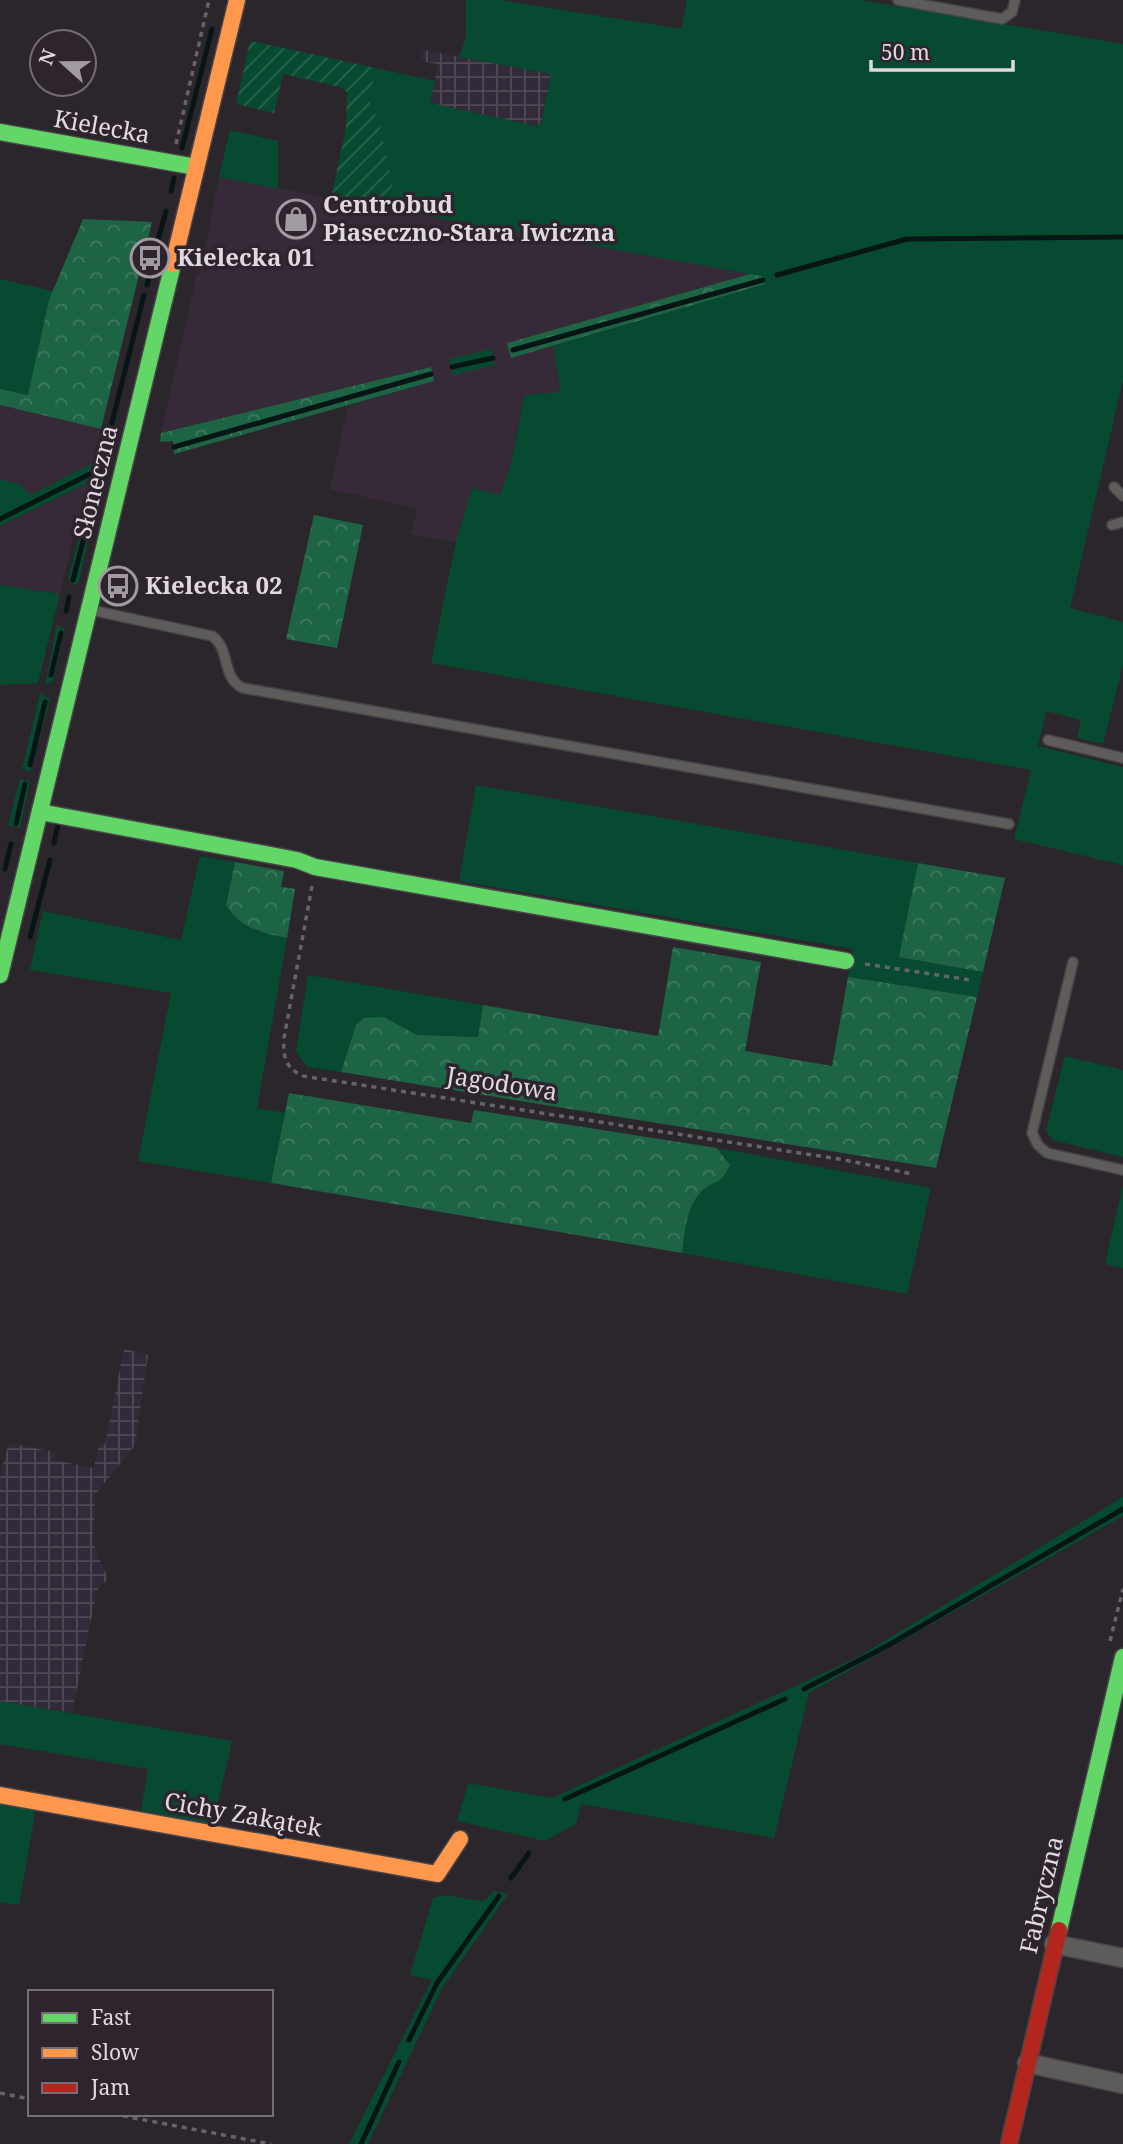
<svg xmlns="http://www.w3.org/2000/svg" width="1123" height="2144" viewBox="0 0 1123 2144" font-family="'Noto Serif',serif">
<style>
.built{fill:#372a38}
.industrial{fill:url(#industrial-grid)}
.green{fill:#064b31}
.forest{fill:url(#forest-crowns)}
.garden{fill:url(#garden-furrows)}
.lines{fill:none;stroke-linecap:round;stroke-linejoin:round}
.stream{stroke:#081515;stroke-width:5}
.lane-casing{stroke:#474448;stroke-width:12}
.street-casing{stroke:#474448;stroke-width:21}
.fast-casing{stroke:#474448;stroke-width:19}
.slow-casing{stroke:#474448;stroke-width:19}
.jam-casing{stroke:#474448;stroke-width:19}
.path{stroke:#666566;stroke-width:3.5;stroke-dasharray:5 5;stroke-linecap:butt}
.lane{stroke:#5d5c5b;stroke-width:9}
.street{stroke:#5d5c5b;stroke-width:18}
.fast{stroke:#63d668;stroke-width:16}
.slow{stroke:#ff974d;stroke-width:16}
.jam{stroke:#b3261e;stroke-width:16}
.labels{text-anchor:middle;stroke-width:7;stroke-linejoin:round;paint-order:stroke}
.street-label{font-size:24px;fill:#e0dae0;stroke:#2d242e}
.poi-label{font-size:24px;font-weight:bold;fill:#e0dae0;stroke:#2d242e;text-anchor:start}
</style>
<defs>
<pattern id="industrial-grid" width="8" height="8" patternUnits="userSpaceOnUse" patternTransform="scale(1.75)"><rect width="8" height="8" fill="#322a39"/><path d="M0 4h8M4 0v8" fill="none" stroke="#4f4855"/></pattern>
<pattern id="forest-crowns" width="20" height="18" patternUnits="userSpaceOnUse" patternTransform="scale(1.75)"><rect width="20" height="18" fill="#1d6445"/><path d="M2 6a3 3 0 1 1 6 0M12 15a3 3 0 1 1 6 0" fill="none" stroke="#3e7a60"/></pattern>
<pattern id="garden-furrows" width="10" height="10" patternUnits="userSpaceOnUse" patternTransform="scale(1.75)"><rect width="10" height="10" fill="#064b31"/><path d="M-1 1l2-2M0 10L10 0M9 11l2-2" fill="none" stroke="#2a644f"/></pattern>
</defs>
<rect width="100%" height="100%" fill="#2b262c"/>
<g class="built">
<polygon points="219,177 393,210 750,274 507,343 512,358 554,346 560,393 522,405 510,468 500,495 472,488 456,542 411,534 417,509 330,489 348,406 434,381 431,367 161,433 197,274 200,274"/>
<polygon points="0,405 101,429 93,463 0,510"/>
<polygon points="95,479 87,516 78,518 60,594 0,585 0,526"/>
</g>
<g class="industrial">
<polygon points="424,50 552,74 541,123 536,126 430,103 438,64 420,61"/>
<polygon points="124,1349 148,1355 135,1445 95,1495 93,1543 108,1579 97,1590 72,1713 0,1701 0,1474 9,1443 55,1452 54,1460 94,1468 99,1444 105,1444"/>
</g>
<g class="green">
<polygon points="466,0 500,0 681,29 687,0 860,0 1123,44 1123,380 1070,608 1123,622 1123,665 1103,744 1077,738 1081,720 1046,711 1038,746 1123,767 1123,865 1014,839 1031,770 431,663 456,542 472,488 500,495 510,468 525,395 560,392 554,346 764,284 761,276 393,210 392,184 369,100 376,68 435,81 430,103 536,126 541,123 551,74 459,57 466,38"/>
<polygon points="230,130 278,141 278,189 219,177"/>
<polygon points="0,279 53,291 28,395 0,389"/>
<polygon points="491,349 495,365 453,375 449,359"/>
<polygon points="93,463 99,465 95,479 0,526 0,480 17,483 31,495"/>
<polygon points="81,531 88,531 89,534 79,582 75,585 68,579"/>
<polygon points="0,585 60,594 38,683 0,685"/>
<polygon points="57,625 65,629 64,633 53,681 45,685"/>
<polygon points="40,694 50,699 30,772 22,769"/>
<polygon points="20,779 30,781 20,828 8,826"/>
<polygon points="476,785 918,863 900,957 983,972 977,997 848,977 853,949 459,881"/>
<polygon points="200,856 235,862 226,905 256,931 287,938 257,1108 285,1113 271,1183 138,1161 171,993 30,970 43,911 181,940"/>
<polygon points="308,975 483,1005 478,1037 417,1035 384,1017 356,1025 341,1072 307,1067 296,1052"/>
<polygon points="1065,1056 1123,1070 1123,1157 1053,1140 1046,1131"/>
<path d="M 718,1148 L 931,1188 L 907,1294 L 682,1253 C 685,1233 686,1205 703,1190 C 717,1178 720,1186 730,1165 Z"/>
<polygon points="1123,1185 1123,1268 1105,1264"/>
<polygon points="1123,1497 1123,1516 809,1693 774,1838 581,1804 576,1824 545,1841 457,1821 468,1783 552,1798 856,1658"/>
<polygon points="0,1701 232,1741 213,1824 141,1811 148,1769 0,1744"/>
<polygon points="0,1802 36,1808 19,1905 0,1903"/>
<path d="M 494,1891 L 508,1894 L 442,1988 L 368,2144 L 349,2144 L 432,1980 L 410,1975 L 433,1898 C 452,1891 466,1903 485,1900 Z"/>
</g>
<g class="forest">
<polygon points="83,219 152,222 101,429 0,405 0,389 28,395 49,300"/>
<polygon points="750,274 762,276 765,284 511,358 507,343"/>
<polygon points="431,367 434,381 174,454 173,441 160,442 161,433"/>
<polygon points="314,515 363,525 337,648 286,639"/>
<path d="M 235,862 L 284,871 L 281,887 L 295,889 L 287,938 C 262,933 240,928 226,905 Z"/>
<polygon points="918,863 1005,878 983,972 899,957"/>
<polygon points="673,947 761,962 745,1051 832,1066 848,977 977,997 936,1168 341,1072 356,1025 364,1018 384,1017 417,1035 478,1037 483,1005 658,1036"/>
<path d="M 289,1093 L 471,1123 L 474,1110 L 717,1148 L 730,1165 C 720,1186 718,1178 703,1190 C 686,1205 685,1233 682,1253 L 271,1183 Z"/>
</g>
<polygon class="garden" points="250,41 376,68 369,100 379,122 392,184 393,210 331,198 346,128 347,92 340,87 283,74 274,113 236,104"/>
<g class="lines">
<g class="stream">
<polyline points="182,148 212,29"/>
<polyline points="171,191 174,178"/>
<polyline points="155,251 166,211"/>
<polyline points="777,275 907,239 1123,237"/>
<polyline points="147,285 152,266"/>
<polyline points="513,350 763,280"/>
<polyline points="452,367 493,358"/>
<polyline points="108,438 144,295"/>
<polyline points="174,447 431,374"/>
<polyline points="89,514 102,461"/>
<polyline points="0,519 100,469"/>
<polyline points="73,580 85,534"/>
<polyline points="66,611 69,597"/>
<polyline points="51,675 61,633"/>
<polyline points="30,765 45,702"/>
<polyline points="16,824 25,784"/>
<polyline points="54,843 58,824"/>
<polyline points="5,869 11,844"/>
<polyline points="30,937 50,860"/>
<polyline points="804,1689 887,1646 1123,1509"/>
<polyline points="565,1799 785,1699"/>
<polyline points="511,1878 529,1853"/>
<polyline points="409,2040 437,1983 499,1896"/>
<polyline points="361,2144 399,2062"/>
</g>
<defs>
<g id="lane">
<polyline points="898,0 1002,19 1012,12 1015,0"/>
<polyline points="1114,487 1123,496"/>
<polyline points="1112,525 1123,522"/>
<path d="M 91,610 L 212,636 C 231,649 221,678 243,688 L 1009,824"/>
<polyline points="1048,740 1123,758"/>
<polyline points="1073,962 1032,1133 1038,1145 1047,1153 1123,1170"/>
</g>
<g id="street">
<polyline points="1054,1944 1123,1958"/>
<polyline points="1027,2063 1123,2084"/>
</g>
<g id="fast">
<polyline points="0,132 196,167"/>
<polyline points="40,812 297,860 315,867 846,961"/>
<polyline points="0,975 173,264"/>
<polyline points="1059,1930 1123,1657"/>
</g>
<g id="slow">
<polyline points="173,264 237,0"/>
<polyline points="0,1795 437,1874 460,1839"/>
</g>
<polyline id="jam" points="1009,2144 1059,1930"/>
</defs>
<use href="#lane" class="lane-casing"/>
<use href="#street" class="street-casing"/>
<use href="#fast" class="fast-casing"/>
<use href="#slow" class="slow-casing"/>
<use href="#jam" class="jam-casing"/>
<g class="path">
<polyline points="176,144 209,0"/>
<path d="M 312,886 L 284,1038 C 283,1057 285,1068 303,1076 L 845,1160 L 912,1174"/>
<polyline points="865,964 971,980"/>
<polyline points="1110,1641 1123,1589"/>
<polyline points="0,2093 30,2099"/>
<polyline points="113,2114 271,2144"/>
</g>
<use href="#lane" class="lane"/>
<use href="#street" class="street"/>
<use href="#fast" class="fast"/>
<use href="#slow" class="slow"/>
<use href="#jam" class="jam"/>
</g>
<defs>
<symbol id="shop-ring" viewBox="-11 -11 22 22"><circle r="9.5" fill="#2d242e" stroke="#a19ba1" stroke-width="1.5"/><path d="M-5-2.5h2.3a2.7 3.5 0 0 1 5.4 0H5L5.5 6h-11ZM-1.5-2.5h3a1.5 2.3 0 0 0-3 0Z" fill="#a19ba1"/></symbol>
<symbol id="bus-ring" viewBox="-11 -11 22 22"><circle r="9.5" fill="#2d242e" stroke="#a19ba1" stroke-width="1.5"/><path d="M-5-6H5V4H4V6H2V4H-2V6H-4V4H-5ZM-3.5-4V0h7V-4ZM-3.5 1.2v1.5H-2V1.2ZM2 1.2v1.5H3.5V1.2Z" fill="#a19ba1"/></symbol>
</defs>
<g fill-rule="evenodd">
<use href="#shop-ring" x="274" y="197" width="44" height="44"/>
<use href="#bus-ring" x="128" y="236" width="44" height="44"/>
<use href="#bus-ring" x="96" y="564" width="44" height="44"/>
</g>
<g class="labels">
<g class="street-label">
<text transform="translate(102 127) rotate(10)" y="8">Kielecka</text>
<text transform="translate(96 482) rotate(-76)" y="8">Słoneczna</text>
<text transform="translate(502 1084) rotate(9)" y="8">Jagodowa</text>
<text transform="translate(243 1815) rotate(10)" y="8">Cichy Zakątek</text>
<text transform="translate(1042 1895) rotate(-77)" y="8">Fabryczna</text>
</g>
<g class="poi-label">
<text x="323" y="213">Centrobud<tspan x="323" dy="28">Piaseczno-Stara Iwiczna</tspan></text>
<text x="177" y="266">Kielecka 01</text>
<text x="145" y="594">Kielecka 02</text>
</g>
</g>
<rect x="28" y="1990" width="245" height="126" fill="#2d242e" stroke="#756d75" stroke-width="2"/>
<rect x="42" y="2013" width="35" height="10" fill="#63d668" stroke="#756d75" stroke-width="2"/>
<text x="91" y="2025" font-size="21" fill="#e0dae0">Fast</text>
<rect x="42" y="2048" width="35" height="10" fill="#ff974d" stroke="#756d75" stroke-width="2"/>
<text x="91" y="2060" font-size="21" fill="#e0dae0">Slow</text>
<rect x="42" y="2083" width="35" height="10" fill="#b3261e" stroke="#756d75" stroke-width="2"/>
<text x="91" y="2095" font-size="21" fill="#e0dae0">Jam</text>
<g transform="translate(63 63) rotate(291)"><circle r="33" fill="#2d242e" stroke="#756d75" stroke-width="2"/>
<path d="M0-5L12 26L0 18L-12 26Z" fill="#a19ba1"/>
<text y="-10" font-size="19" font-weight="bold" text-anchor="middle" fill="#e0dae0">N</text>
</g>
<path d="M871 60v10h142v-10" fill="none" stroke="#e0dae0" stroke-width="3.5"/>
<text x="881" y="60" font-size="21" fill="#e0dae0" stroke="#2d242e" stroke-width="5" paint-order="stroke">50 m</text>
</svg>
